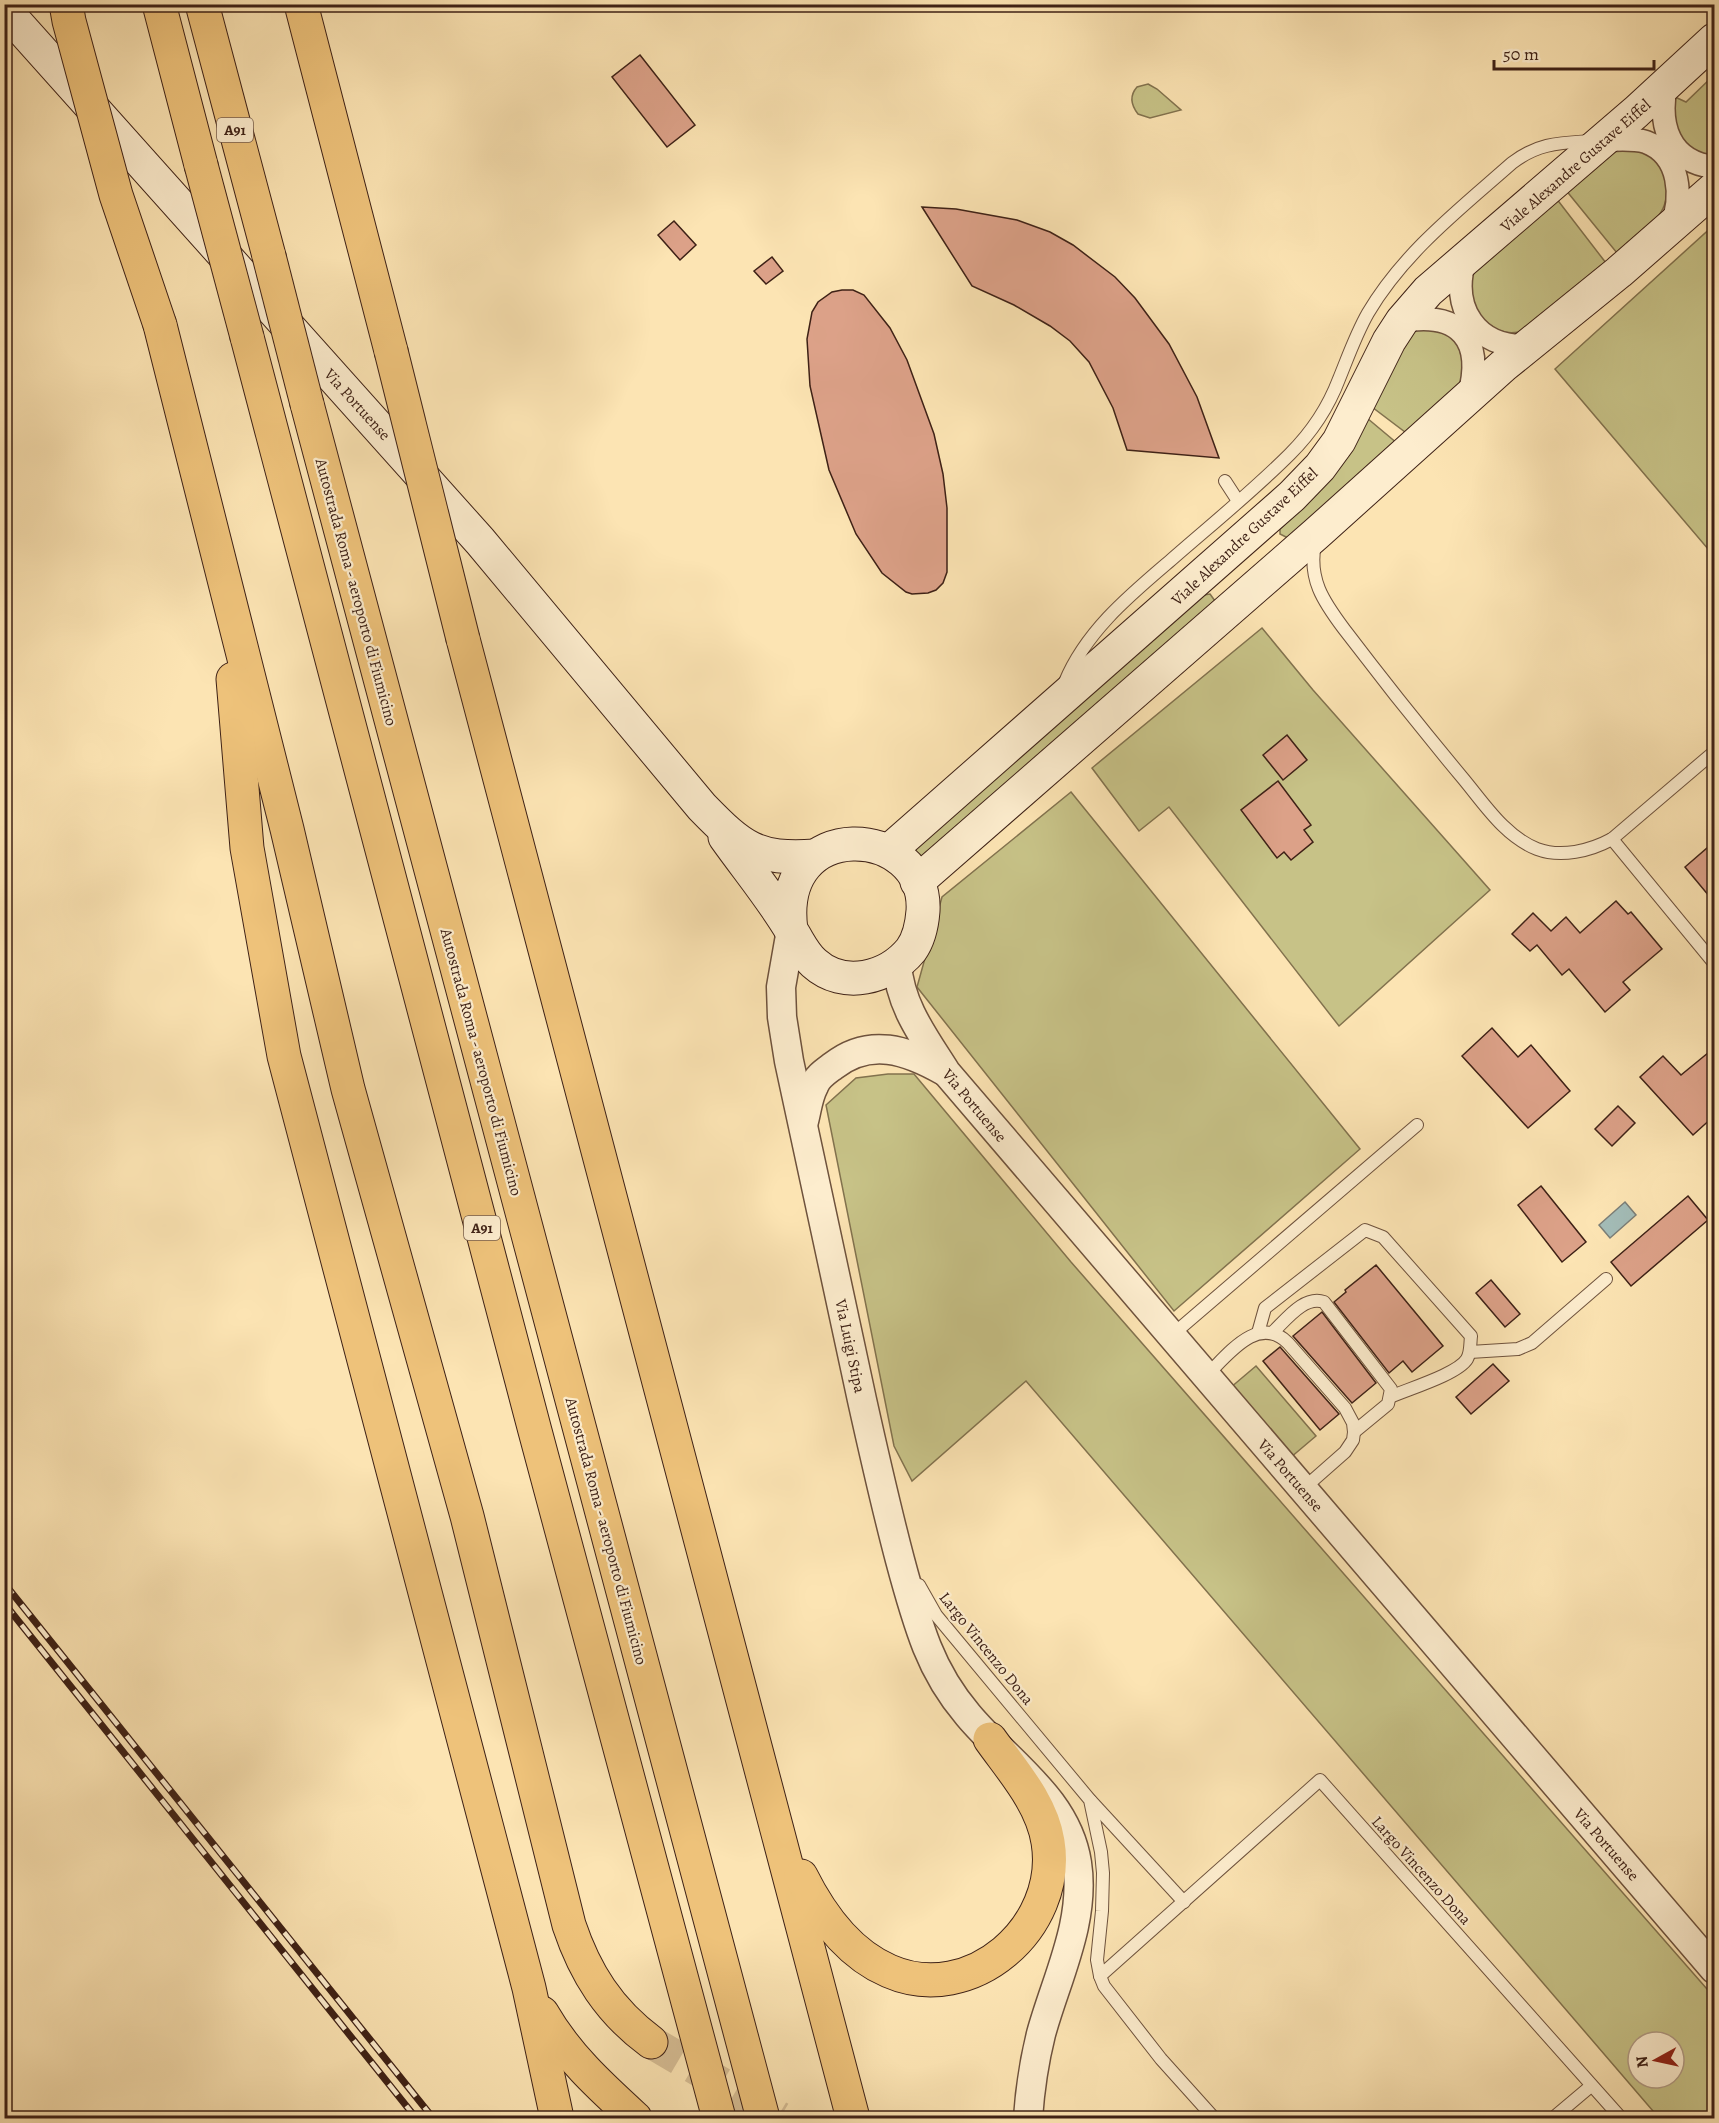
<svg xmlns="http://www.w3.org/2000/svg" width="1719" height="2123" viewBox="0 0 1719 2123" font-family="Alegreya,serif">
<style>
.green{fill:#c7c287;stroke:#82724e;stroke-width:1.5;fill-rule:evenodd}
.water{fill:#a3bcb7;stroke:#7b7e77;stroke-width:1.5}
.building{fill:#dca188;stroke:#3e2116;stroke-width:1.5}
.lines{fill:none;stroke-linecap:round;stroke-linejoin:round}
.trunk-tunnel{stroke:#d6bd94;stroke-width:33;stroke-dasharray:33 16;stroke-linecap:butt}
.service-casing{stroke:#6e523d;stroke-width:14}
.minor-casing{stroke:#6e523d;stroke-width:25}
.tertiary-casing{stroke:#6e523d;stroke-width:31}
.secondary-casing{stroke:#3e2116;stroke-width:35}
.trunk-casing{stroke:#3e2116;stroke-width:35}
.motorway-casing{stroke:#3e2116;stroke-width:35}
.service{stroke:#fdedce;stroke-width:12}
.minor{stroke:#fdedce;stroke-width:22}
.tertiary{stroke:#fdedce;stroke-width:28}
.secondary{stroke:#fdedce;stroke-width:33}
.trunk{stroke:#eec27a;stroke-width:33}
.motorway{stroke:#eec27a;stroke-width:33}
.rail-casing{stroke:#3e2116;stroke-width:7}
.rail{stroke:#fdedce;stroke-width:4.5;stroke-dasharray:14;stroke-linecap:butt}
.trunk-bridge-casing{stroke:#3e2116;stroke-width:35;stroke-linecap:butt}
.motorway-bridge-casing{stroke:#3e2116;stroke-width:35;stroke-linecap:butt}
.trunk-bridge{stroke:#eec27a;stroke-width:33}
.motorway-bridge{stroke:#eec27a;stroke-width:33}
.labels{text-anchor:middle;stroke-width:4.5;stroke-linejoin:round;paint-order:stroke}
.shield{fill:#fdedce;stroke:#775e4d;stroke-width:1.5}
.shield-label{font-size:15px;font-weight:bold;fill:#3e2116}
.street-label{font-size:16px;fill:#3e2116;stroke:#fdedce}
</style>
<rect width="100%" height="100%" fill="#fce4b3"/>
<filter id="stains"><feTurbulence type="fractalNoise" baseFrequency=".00333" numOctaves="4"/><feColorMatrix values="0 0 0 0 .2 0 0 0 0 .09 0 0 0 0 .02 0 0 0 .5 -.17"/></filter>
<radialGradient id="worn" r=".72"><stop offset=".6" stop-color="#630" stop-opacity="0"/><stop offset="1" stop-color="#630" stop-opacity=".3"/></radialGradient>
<g class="green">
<path d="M 1714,75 L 1714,155 C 1692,154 1686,144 1673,128 L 1675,97 L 1686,102 Z"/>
<path d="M 1148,84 L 1157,89 L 1181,110 L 1150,118 L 1138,114 C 1131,105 1129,96 1137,87 Z"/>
<path d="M 1623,149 C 1632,150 1642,151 1650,156 C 1670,169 1672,201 1656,219 C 1645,232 1630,242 1617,253 L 1565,189 L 1614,151 Z"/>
<path d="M 1556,198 L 1606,263 L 1524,331 C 1500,337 1492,327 1475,312 L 1470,281 L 1474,273 Z"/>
<polygon points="1714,225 1714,556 1555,369"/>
<path d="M 1433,327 L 1452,338 L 1459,347 L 1464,367 L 1461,385 L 1409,435 L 1372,407 C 1380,389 1399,342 1414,332 C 1420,328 1427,328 1433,327 Z"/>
<polygon points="1367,418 1398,444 1288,538 1280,534 1280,529 1328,482"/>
<polygon points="1210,594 1215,601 914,868 902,855 1204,595"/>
<polygon points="1262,628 1313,690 1490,890 1339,1026 1169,807 1139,831 1092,768"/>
<polygon points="1071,792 1360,1149 1174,1311 917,987 942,897"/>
<path d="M 888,1074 L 914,1074 L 1071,1262 L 1714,1997 L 1714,2118 L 1659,2118 L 1026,1381 L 912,1481 L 894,1446 L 826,1105 L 856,1078 ZM 1638,2042 L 1674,2042 L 1674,2078 L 1638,2078 Z"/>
<polygon points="1256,1366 1316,1436 1290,1458 1230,1388"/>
</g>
<polygon class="water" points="1625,1202 1636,1215 1610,1238 1599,1225"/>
<g class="building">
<polygon points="640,55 695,125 667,147 612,77"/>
<polygon points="922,207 956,209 1017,220 1050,232 1073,245 1115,277 1135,298 1169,344 1197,397 1219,458 1127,450 1113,408 1089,362 1070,341 1050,326 1014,305 972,286"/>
<polygon points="674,221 696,245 680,260 658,235"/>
<polygon points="772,257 783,271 766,284 754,271"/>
<polygon points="842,290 853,290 864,295 890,328 907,360 934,434 943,474 947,508 947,572 943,583 936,590 928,593 912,594 906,592 882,573 856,534 829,470 810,386 807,339 812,312 818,302 832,292"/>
<polygon points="1287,735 1307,760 1283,780 1263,755"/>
<polygon points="1278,781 1311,825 1304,830 1313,842 1291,860 1284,852 1277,858 1241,810"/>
<polygon points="1714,842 1714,902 1685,867"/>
<polygon points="1616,901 1628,914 1631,912 1662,949 1623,982 1630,990 1605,1012 1569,969 1562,975 1537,945 1530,951 1512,934 1533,913 1551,931 1566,917 1580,933"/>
<polygon points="1492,1028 1518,1057 1531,1045 1570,1091 1528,1128 1462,1056"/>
<polygon points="1714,1048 1714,1116 1693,1135 1640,1077 1663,1056 1681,1075"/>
<polygon points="1618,1106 1635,1123 1612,1146 1595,1129"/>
<polygon points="1541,1186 1586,1242 1562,1262 1518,1205"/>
<polygon points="1688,1196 1708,1220 1631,1286 1611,1262"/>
<polygon points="1376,1265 1443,1346 1412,1372 1403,1361 1389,1373 1334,1302 1346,1292 1345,1290"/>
<polygon points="1491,1280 1520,1314 1505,1327 1476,1293"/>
<polygon points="1322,1312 1376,1383 1352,1403 1293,1336"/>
<polygon points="1280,1347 1339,1414 1320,1430 1263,1361"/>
<polygon points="1493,1364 1509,1381 1471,1414 1456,1397"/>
</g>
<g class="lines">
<polyline class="trunk-tunnel" points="651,2042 780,2118"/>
<defs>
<g id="service">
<polyline points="1225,481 1238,501"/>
<path d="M 1315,543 C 1308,579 1323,601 1344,629 C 1382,679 1421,728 1461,776 C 1483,802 1504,836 1537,849 C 1561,858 1590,851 1612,839 L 1714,752"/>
<path d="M 1065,682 C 1086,631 1130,595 1171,560 C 1211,525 1252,492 1290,454 C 1311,433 1328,408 1339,379 C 1348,357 1356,334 1368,313 C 1404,252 1460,209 1512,163 C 1538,143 1559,143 1591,141"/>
<polyline points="1612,839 1714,963"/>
<path d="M 1258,1333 L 1265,1308 L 1365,1230 L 1383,1237 L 1471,1336 C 1470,1344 1471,1352 1467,1359 C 1458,1374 1408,1389 1390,1397"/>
<path d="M 1272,1333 C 1286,1320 1304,1295 1324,1302 L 1391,1389 L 1388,1404 L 1354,1432"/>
<polyline points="1171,1336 1417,1125"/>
<polyline points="1470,1352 1518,1349 1532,1343 1606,1279"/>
<path d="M 1206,1376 C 1227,1356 1258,1313 1288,1343 L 1345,1408 L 1353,1423 L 1354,1432 L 1353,1440 L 1345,1452 L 1303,1489"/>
<polyline points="919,1585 936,1615 1090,1800 1101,1852 1103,1873 1102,1911 1097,1960 1100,1976 1104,1986 1161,2059 1214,2118"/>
<polyline points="1091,1801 1184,1902"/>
<polyline points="1100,1976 1320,1780 1621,2118"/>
<polyline points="1553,2118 1591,2086"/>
</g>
<g id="minor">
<path d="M 1666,85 C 1658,125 1669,162 1714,167"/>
<path d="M 1604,140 C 1618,140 1632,138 1646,142 C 1681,155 1683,198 1671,227"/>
<path d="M 1465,259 C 1450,308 1476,348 1528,346"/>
<path d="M 1402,321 C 1460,311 1484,340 1469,395"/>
</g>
<g id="tertiary">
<path d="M 791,930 L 781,987 L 782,1017 L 789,1061 C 813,1174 838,1287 862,1400 C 874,1454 886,1507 900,1560 C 908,1590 916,1619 927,1647 C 937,1672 951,1695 968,1715 C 1008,1763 1067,1798 1077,1863 C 1086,1922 1056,1979 1041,2034 C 1034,2062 1030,2090 1028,2118"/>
<path d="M 897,964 C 900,1006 924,1037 946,1072 L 1714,1969"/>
<path d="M 804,1121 C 807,1110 808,1097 814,1086 C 817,1077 825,1072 833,1066 C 870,1037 907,1050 944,1071"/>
</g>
<g id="secondary">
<path d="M 4,9 L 480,541 L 702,807 C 742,848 756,860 815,856"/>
<path d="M 725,837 C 747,868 772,898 791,930 C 799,942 803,953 814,963 C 844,990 888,978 911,950 C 919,939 922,924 923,911 C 928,824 775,813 791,930"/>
<polyline points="889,851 1292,496 1320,467 1339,441 1389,341 1402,321 1428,291 1636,112 1714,40"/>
<polyline points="917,882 1316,534 1503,366 1619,272 1714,189"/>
</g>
<g id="trunk">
<polyline points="301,4 391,351"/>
<path d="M 160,325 L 287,829 L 348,1089 L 467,1516 L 569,1925 C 585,1973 609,2011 651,2042"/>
<polyline points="463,639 853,2118"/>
<polyline points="233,679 247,848 284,1056 529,1988 557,2118"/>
<path d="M 801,1876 C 820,1914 849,1954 889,1971 C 971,2007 1062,1927 1048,1842 C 1042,1803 1012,1770 990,1739"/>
<path d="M 542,2013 C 566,2055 600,2086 635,2118"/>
</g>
<g id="motorway">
<polyline points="159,4 201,165"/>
<polyline points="202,4 269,256"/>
<polyline points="247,337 535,1431 719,2118"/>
<polyline points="307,404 763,2118"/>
</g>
</defs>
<use href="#service" class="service-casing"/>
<use href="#minor" class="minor-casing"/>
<use href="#tertiary" class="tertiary-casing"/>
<use href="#secondary" class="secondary-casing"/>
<use href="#trunk" class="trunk-casing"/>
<use href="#motorway" class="motorway-casing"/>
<use href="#service" class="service"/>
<use href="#minor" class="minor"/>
<use href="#tertiary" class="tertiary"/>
<use href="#secondary" class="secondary"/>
<use href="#trunk" class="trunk"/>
<use href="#motorway" class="motorway"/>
<defs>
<g id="rail">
<polyline points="4,1583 433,2118"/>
<polyline points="4,1603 416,2118"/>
</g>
</defs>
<use href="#rail" class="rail-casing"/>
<use href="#rail" class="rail"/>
<defs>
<g id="trunk-bridge">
<polyline points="66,4 69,21 116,195 160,325"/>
<polyline points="391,351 463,639"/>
</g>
<g id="motorway-bridge">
<polyline points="201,165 247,337"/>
<polyline points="269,256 307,404"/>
</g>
</defs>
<use href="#trunk-bridge" class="trunk-bridge-casing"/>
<use href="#motorway-bridge" class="motorway-bridge-casing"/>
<use href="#trunk-bridge" class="trunk-bridge"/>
<use href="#motorway-bridge" class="motorway-bridge"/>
</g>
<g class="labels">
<g class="shield">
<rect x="217" y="118" width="36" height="24" rx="4.5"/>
<rect x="464" y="1216" width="36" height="24" rx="4.5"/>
</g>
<g class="shield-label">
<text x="235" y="135">A91</text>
<text x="482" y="1233">A91</text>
</g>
<g class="street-label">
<text transform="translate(1575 165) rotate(-41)" y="6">Viale Alexandre Gustave Eiffel</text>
<text transform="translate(358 404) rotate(48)" y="6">Via Portuense</text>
<text transform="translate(1244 536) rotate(-43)" y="6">Viale Alexandre Gustave Eiffel</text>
<text transform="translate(357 592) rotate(75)" y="6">Autostrada Roma - aeroporto di Fiumicino</text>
<text transform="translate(482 1062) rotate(75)" y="6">Autostrada Roma - aeroporto di Fiumicino</text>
<text transform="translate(975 1105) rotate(50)" y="6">Via Portuense</text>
<text transform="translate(851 1346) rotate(78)" y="6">Via Luigi Stipa</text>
<text transform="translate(1291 1475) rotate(49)" y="6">Via Portuense</text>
<text transform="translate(607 1531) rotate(75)" y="6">Autostrada Roma - aeroporto di Fiumicino</text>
<text transform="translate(987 1648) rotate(51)" y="6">Largo Vincenzo Dona</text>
<text transform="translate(1607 1844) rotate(49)" y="6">Via Portuense</text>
<text transform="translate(1422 1870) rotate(48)" y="6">Largo Vincenzo Dona</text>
</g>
</g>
<rect width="1719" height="2123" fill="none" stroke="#fce4b3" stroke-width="24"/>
<rect x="6" y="6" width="1707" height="2111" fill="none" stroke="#3e2116" stroke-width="3"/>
<rect x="12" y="12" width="1695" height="2099" fill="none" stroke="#3e2116" stroke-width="1.5"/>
<g transform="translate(1656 2060) rotate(262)"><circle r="28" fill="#fdedce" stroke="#b19b84" stroke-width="1.5"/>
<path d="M0-4.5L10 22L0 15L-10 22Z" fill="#8f2418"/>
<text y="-9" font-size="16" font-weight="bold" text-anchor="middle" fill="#3e2116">N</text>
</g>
<path d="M1494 60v9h160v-9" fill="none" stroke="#3e2116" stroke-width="3"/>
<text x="1503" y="60" font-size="18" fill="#3e2116" stroke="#fdedce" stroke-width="4.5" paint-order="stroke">50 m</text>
<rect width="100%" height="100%" filter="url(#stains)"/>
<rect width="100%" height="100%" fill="url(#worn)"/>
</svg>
